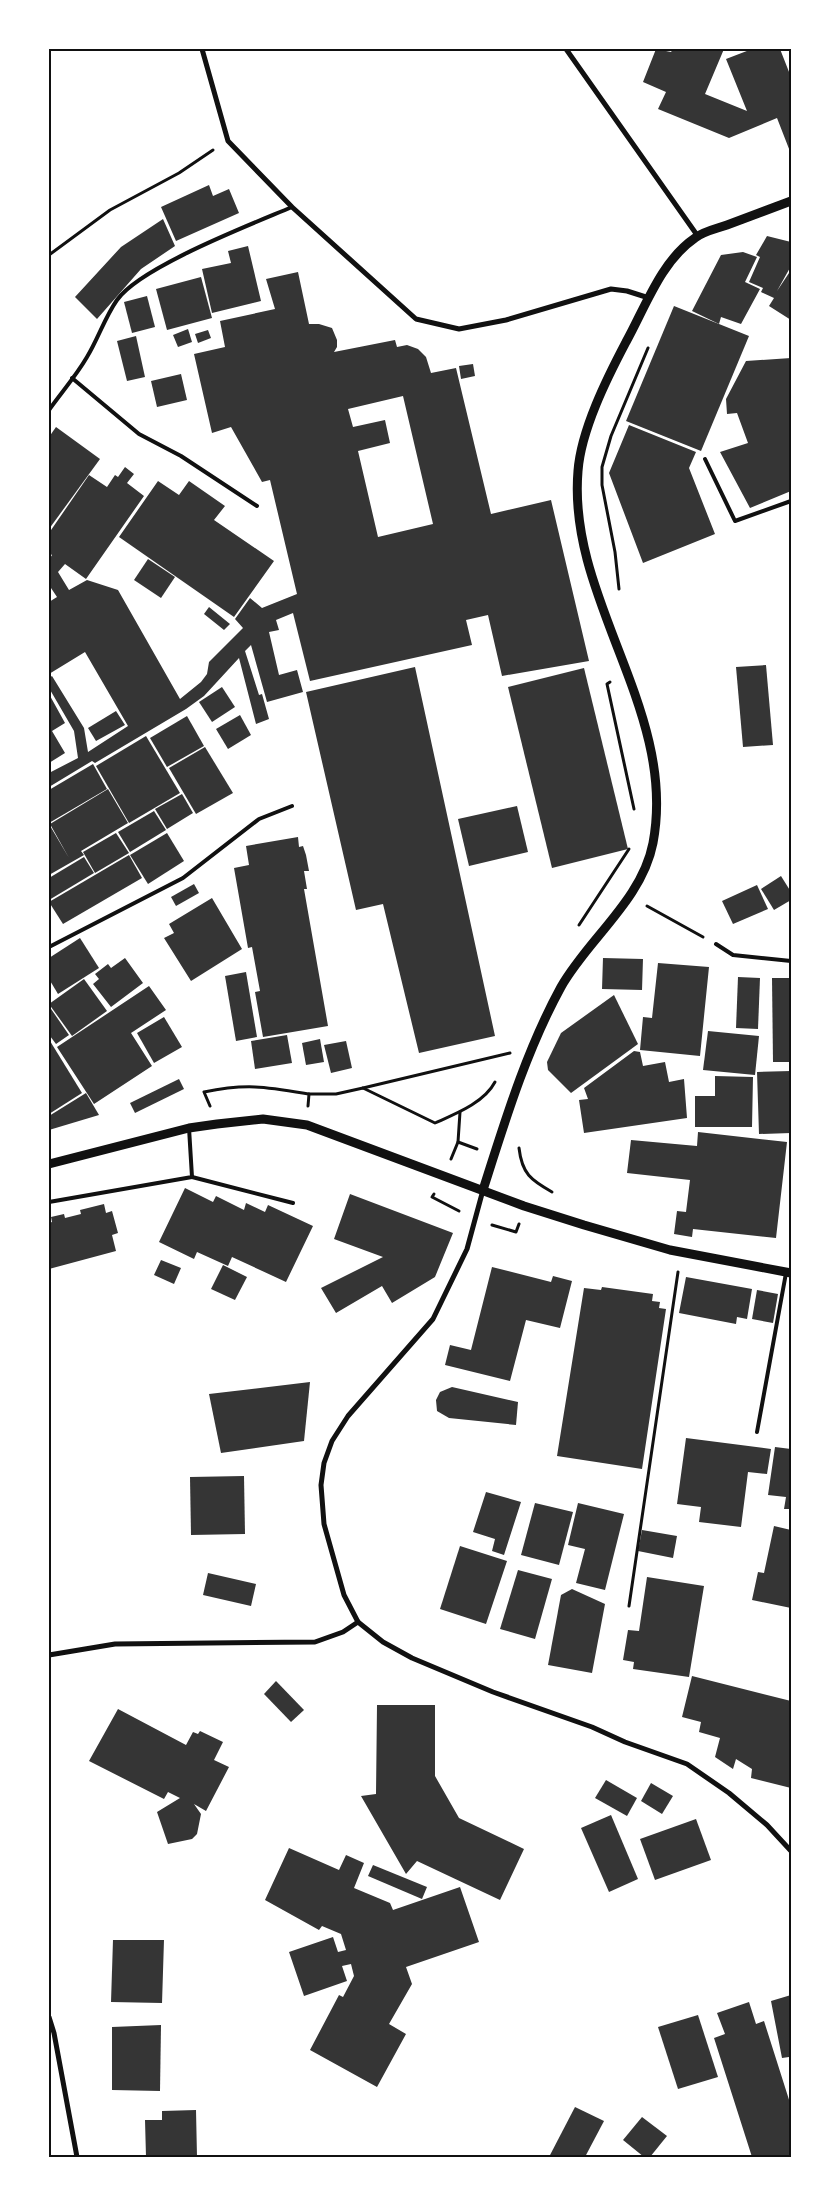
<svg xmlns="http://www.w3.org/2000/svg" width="840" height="2206" viewBox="0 0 840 2206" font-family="Bitter,serif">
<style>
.building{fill:#353535;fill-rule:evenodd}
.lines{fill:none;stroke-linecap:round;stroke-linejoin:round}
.path{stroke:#111;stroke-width:3}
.service{stroke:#111;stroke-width:4}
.minor{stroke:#111;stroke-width:5}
.tertiary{stroke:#111;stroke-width:9}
.neatline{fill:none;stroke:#111;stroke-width:2}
</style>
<rect width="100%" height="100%" fill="#fff"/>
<g class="building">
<polygon points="656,49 671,52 673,49 724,49 705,94 747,111 726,59 752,49 780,49 791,77 791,154 777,118 729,138 658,109 666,92 643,82"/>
<polygon points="209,185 213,196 229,189 239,213 176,241 161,207"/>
<polygon points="163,219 175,246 141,269 97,319 75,297 121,247"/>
<polygon points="767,236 791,242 791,266 777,291 791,270 791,320 769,306 774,298 761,292 763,288 749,282 760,257 756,255"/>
<polygon points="248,246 261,301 212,313 202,269 231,263 228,251"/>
<polygon points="743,252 757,257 745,282 760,289 741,324 721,317 719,324 692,311 721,255"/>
<path d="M 298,272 L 309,324 L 319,324 L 332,328 L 337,340 L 337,347 L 334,352 L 395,340 L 397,347 L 407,345 L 418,349 L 426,357 L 431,373 L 456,368 L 491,514 L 551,500 L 589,661 L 502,676 L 488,615 L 466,620 L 472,645 L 310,681 L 293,613 L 276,620 L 279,630 L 269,632 L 279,675 L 297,670 L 303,692 L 267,702 L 251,645 L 245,651 L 259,695 L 262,694 L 269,719 L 256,724 L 239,658 L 204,696 L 186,709 L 95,763 L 92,761 L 49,787 L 49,773 L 78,758 L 74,731 L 49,688 L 49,678 L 52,676 L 84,728 L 88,752 L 128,726 L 85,652 L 49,674 L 49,602 L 57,597 L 49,585 L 49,560 L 52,555 L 49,553 L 49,533 L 89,475 L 107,487 L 115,475 L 118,477 L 125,467 L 134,474 L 127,483 L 144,496 L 86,579 L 65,564 L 58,572 L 69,590 L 87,580 L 118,590 L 180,699 L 201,682 L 207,674 L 209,662 L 243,628 L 235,619 L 250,598 L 262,608 L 297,594 L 270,480 L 262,482 L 231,427 L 212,433 L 194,354 L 225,347 L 220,321 L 275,309 L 266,279 ZM 403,396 L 433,524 L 378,537 L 358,451 L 390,443 L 385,420 L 353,427 L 348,409 Z"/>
<polygon points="201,277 212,318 167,330 156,289"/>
<polygon points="147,296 155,327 132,333 124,302"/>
<polygon points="674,306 749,336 701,451 626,421"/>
<polygon points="188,329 192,342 178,347 173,335"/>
<polygon points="208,330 211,338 198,343 195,334"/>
<polygon points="136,336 145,377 127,381 117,341"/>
<polygon points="791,358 791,491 750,508 720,452 748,443 737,413 727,414 726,399 746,361"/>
<polygon points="473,364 475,376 461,379 459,366"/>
<polygon points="181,374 187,400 157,407 151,381"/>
<polygon points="629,425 696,452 689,468 715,534 643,563 609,473"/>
<polygon points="56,427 100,459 49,529 49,437"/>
<polygon points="158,481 179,495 189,481 225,506 214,520 274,561 234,617 119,537"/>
<polygon points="148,559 175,577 161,598 134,580"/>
<polygon points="209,607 230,624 224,630 204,614"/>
<polygon points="766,665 773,745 743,747 736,667"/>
<polygon points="415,667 495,1036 419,1053 383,904 356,910 306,692"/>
<polygon points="584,668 628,849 552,868 508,687"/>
<polygon points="222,687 235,707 212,722 199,702"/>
<polygon points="49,694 65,723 52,731 65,753 49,763"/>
<polygon points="116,711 125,725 96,741 88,728"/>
<polygon points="240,715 251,735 228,749 216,729"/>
<polygon points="187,716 204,746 167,767 150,738"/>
<polygon points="146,736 180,793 129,823 96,766"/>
<polygon points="205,747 233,793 196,814 169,768"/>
<polygon points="93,764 107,789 49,823 49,790"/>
<polygon points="108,789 128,823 81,851 84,855 49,875 49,824 69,858 50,824"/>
<polygon points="182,794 193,813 167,829 155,809"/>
<polygon points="517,806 528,852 469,866 458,819"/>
<polygon points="154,811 166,830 130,852 118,832"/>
<polygon points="116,833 129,853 95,873 83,852"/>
<polygon points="167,833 184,861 148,884 130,855"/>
<polygon points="298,837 299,847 303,846 306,855 309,871 304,871 307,889 304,889 328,1026 263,1037 255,992 260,991 252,947 248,948 234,868 249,865 246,846"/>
<polygon points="129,855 142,878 63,924 49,902"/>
<polygon points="84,857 94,873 49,900 49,878"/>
<polygon points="781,876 791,892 791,900 774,910 761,889"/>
<polygon points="194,884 199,893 176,906 171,897"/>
<polygon points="757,885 768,909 733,924 722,901"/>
<polygon points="212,898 242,949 191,981 164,938 174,933 169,924"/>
<polygon points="80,938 99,968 58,994 49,979 49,958"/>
<polygon points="125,958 143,983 111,1007 93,984 99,979 95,974 108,964 111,968"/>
<polygon points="603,958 643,959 642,990 602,989"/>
<polygon points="658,963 709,967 700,1056 640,1050 643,1017 652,1018"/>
<polygon points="246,972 257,1037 236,1041 225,976"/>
<polygon points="738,977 760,978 758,1029 736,1028"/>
<polygon points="772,978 791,978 791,1062 773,1062"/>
<polygon points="84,979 107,1011 72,1036 49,1004"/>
<polygon points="149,986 166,1010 131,1033 152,1066 94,1104 57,1047"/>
<polygon points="614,995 638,1044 571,1093 548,1070 547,1062 561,1033"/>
<polygon points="49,1006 69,1035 56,1044 50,1036 49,1037"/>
<polygon points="164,1017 182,1047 154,1063 137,1033"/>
<polygon points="708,1031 759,1036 755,1075 703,1070"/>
<polygon points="287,1035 292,1063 255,1069 251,1041"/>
<polygon points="320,1039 324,1062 306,1065 302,1043"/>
<polygon points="50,1041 82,1093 49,1114 49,1042"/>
<polygon points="346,1041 352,1068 331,1073 324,1045"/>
<polygon points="634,1051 640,1052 643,1066 665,1062 669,1082 684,1079 687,1118 584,1133 579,1100 588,1099 584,1088"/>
<polygon points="791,1071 791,1133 759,1134 757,1072"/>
<polygon points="715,1076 753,1077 752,1127 695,1127 695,1096 715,1096"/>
<polygon points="179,1079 184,1089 135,1113 130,1103"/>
<polygon points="86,1093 99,1115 49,1130 49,1116"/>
<polygon points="698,1132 787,1142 776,1238 693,1229 692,1237 674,1234 677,1211 686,1212 690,1180 627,1173 631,1140 697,1146"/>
<polygon points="185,1188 213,1202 216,1196 244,1210 246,1203 265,1212 268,1205 313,1226 286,1282 232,1257 228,1266 197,1252 194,1259 159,1242"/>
<polygon points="350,1194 453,1233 435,1277 392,1303 382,1286 336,1313 321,1288 383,1257 334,1239"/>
<polygon points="104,1204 106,1213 112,1211 118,1233 112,1235 116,1251 49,1269 49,1223 52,1222 51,1217 64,1214 65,1218 81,1214 80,1210"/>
<polygon points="161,1260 181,1268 174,1284 154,1275"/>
<polygon points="223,1265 247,1277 235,1300 211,1289"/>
<polygon points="492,1267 551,1282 553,1276 572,1281 560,1328 526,1320 510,1381 445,1365 450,1345 471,1350"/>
<polygon points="686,1277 752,1289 747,1319 737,1317 736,1324 679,1313"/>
<polygon points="602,1287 653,1294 652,1301 660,1302 659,1308 666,1309 642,1469 557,1456 584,1288 601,1290"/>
<polygon points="757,1290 778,1294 773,1323 752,1319"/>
<polygon points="310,1382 304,1441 221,1453 209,1394"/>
<polygon points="452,1387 518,1402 516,1425 449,1418 437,1411 436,1400 440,1392"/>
<polygon points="686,1438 771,1449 767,1474 748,1472 741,1527 699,1522 701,1507 677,1504"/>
<polygon points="775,1447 791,1449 791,1509 784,1509 786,1497 768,1495"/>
<polygon points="244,1476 245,1534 191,1535 190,1477"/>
<polygon points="486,1492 521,1502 504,1555 492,1551 495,1539 473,1532"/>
<polygon points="535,1503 573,1512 559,1565 521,1555"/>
<polygon points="578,1503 624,1514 605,1590 576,1583 585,1549 568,1545"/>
<polygon points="774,1526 791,1530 791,1608 752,1600 758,1572 764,1573"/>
<polygon points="642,1530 677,1536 673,1558 638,1551"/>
<polygon points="460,1546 507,1561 486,1624 440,1609"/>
<polygon points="518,1570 552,1579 535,1639 500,1629"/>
<polygon points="208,1573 256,1584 251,1606 203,1595"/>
<polygon points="647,1577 704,1586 689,1677 633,1669 634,1662 623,1660 628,1630 639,1631"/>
<polygon points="572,1589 605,1604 592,1673 548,1665 561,1595"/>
<polygon points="692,1676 791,1701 791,1788 751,1778 752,1769 736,1759 733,1769 715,1757 720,1738 699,1732 701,1722 682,1717"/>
<polygon points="276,1681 304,1710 291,1722 264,1694"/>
<polygon points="377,1705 435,1705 435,1776 459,1818 524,1849 500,1900 417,1861 406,1874 361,1796 376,1794"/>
<polygon points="118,1709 186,1745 193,1732 198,1734 200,1731 223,1742 214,1760 229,1767 206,1811 194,1804 201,1814 197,1834 192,1839 168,1844 157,1812 180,1798 168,1792 164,1799 89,1761"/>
<polygon points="606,1780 637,1798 627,1816 595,1798"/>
<polygon points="651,1783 673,1796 662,1814 641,1801"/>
<polygon points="611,1815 638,1879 609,1892 581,1828"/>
<polygon points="696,1819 711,1860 655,1880 640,1839"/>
<polygon points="289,1848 339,1870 346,1855 364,1863 354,1888 390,1903 393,1910 460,1887 479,1942 406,1967 412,1984 389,2024 406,2034 377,2087 310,2050 339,1995 343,1997 354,1976 351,1964 342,1966 347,1981 304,1996 289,1952 333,1937 338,1952 346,1950 341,1934 322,1926 319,1930 265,1900"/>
<polygon points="373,1865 427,1887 422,1899 368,1876"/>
<polygon points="113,1940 164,1940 162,2003 111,2002"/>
<polygon points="791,1995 791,2062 790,2062 789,2057 782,2058 771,2001"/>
<polygon points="749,2002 756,2024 764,2021 791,2106 791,2157 752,2157 714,2038 725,2034 717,2013"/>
<polygon points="698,2015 718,2077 678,2089 658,2027"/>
<polygon points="161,2025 160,2091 112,2090 112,2027"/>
<polygon points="575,2107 604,2121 585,2157 549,2157"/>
<polygon points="196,2110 197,2157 146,2157 145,2120 162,2120 162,2111"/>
<polygon points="642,2117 667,2136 650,2157 644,2157 623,2140"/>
</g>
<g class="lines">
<g class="path">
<polyline points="49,255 110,210 179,173 213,150"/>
<polyline points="619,589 615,552 602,485 602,467 611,436 648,348"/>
<polyline points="610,682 607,684 634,809"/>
<polyline points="647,906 703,937"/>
<polyline points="579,925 629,849"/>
<polyline points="363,1088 510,1053"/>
<path d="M 210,1106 L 204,1092 C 247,1083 267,1087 309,1094"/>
<path d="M 308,1106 L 309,1094 L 336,1094 L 363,1088 L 435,1123 C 455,1114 484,1103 495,1082"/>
<polyline points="458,1142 460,1112"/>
<path d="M 519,1148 C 522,1174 531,1180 552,1192"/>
<polyline points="451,1159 458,1142 477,1149"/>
<polyline points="434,1194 432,1197 459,1211"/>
<polyline points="492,1225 516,1232 519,1224"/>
<polyline points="629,1606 678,1272"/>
</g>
<g class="service">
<polyline points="72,378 139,434 181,456 257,506"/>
<path d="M 49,410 C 61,393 76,376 87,357 C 98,339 105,317 117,300 C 140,267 252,224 292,207"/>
<polyline points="705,459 735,521 791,501"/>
<polyline points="716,944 733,955 791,961"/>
<polyline points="49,947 183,878 259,819 292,806"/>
<polyline points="192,1177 293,1203"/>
<polyline points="49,1202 192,1177 189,1128"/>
<polyline points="757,1432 786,1273"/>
</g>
<g class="minor">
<polyline points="202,49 228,141 292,207 416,319 459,329 506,320 611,289 627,291 649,298"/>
<polyline points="566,49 697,235"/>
<polyline points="483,1190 467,1249 433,1319 348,1416 332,1441 324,1463 321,1485 324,1524 344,1595 358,1622 383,1642 412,1658 493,1692 592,1727 625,1742 687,1764 729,1793 767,1825 791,1851"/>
<polyline points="49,1655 115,1644 315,1642 343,1632 358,1622"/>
<polyline points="49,2017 54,2033 77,2157"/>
</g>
<g class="tertiary">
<polyline points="49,1164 189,1128 217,1124 263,1119 307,1125 524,1206 584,1225 670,1250 791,1273"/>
<path d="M 483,1190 C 505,1121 526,1051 561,987 C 588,939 642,900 653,843 C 678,711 567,600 578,471 C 581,430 607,378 626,342 C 645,308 661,261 695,238 C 704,231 716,229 727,225 C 748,217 770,209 791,201"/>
</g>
</g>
<rect width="840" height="2206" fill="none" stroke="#ffffff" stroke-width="100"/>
<rect x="50" y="50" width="740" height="2106" class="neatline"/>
</svg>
